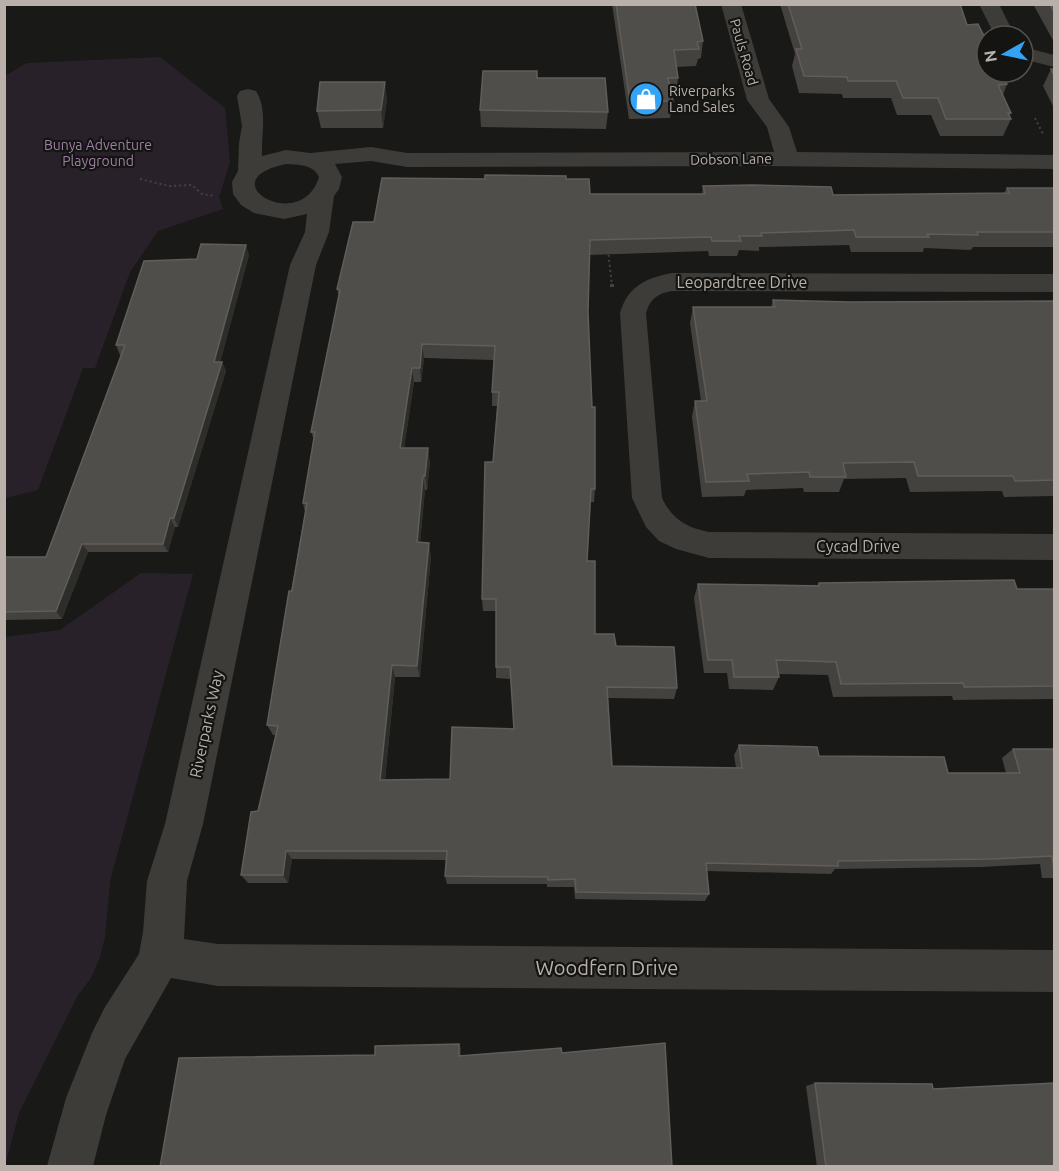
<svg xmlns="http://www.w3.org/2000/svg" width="1059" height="1171" viewBox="0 0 1059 1171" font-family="Ubuntu,sans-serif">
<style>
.green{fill:#29212a}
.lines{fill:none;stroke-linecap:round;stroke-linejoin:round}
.path-far1{stroke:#46423e;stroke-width:2;stroke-dasharray:2 3;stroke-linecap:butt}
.path{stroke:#46423e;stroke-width:4;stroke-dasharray:3 4;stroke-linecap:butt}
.minor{fill:#3e3c38;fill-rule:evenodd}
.wall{fill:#44423f;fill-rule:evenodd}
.shaded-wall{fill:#2d2d2a}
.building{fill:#504e4a;stroke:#615d59;stroke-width:1.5;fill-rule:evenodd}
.labels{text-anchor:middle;stroke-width:4.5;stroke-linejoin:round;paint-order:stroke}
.far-street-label{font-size:14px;fill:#b9b0a9;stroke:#141412}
.far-poi-label{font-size:14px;fill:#b9b0a9;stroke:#141412;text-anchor:start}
.far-park-label{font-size:14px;fill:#9e80a5;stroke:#141412}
.street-label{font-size:16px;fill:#b9b0a9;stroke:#141412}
.near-street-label{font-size:20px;fill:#b9b0a9;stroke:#141412}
</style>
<rect width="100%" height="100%" fill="#191917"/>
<g class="green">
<polygon points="160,57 225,108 230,162 219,197 223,209 158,231 130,272 95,368 83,368 38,490 5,498 5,76 27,63"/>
<polygon points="141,573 193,574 110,881 105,937 100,957 91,978 78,995 19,1113 5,1166 5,637 60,630"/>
</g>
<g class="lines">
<g class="path-far1">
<polyline points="1035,118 1044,136"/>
<polyline points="140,179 169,186 192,185 202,194 215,196"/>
<polyline points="608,250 612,286"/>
</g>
<polyline class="path" points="612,284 612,287"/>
<g class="minor">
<path d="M 721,4 L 741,4 L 769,99 L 789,127 L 797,152 L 1054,155 L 1054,169 L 760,166 L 407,167 L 371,161 L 335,164 L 342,177 L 339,189 L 334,196 L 329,232 L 316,265 L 203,824 L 187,881 L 184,939 L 218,944 L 1054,950 L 1054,992 L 218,986 L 171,978 L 125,1059 L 106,1115 L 93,1166 L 47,1166 L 66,1098 L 92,1033 L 105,1007 L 139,954 L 143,932 L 147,881 L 165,824 L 290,265 L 305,232 L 307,214 L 284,219 L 254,213 L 241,205 L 233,194 L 232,182 L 238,171 L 239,143 L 242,126 L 237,96 L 240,91 L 248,89 L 256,91 C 268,110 261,135 262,156 L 286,150 L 310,153 L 371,147 L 407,153 L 774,152 L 767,127 L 747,100 ZM 286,164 C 299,165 313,164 319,177 C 301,236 207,180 286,164 Z"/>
<polygon points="979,4 999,4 1015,36 995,36"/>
<polygon points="1023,47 1054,55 1054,67 1023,59"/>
<path d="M 672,273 L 1054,274 L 1054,292 L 672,291 C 658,293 650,299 646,313 L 662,498 C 672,519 687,528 709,532 L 1054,534 L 1054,560 L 709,558 L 676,549 L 659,541 L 646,527 L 632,498 L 620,313 C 628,286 646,278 672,273 Z"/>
</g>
</g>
<g class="wall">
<polygon points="612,4 695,4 703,41 701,58 698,59 696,66 676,67 678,78 676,95 671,95 673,101 670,118 629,119"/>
<polygon points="780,4 960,4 967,25 1007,84 1003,95 1011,113 1009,117 1011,119 1003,136 940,136 931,115 897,115 891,98 843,98 842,94 799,93 792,66 795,54"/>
<polygon points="1033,4 1054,4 1054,42"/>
<polygon points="1051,69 1054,69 1054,108 1043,86"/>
<polygon points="537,78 608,112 606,129 481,127 480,110"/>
<polygon points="387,99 383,128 321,128 317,111"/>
<path d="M 566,179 L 590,194 L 702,194 L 703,186 L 833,195 L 1004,193 L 1007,188 L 1054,188 L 1054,247 L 973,247 L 971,250 L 924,248 L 923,252 L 851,252 L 849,245 L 759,247 L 759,251 L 739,250 L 737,256 L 709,256 L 708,251 L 589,255 L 588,312 L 595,489 L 594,502 L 590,502 L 587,561 L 595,634 L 616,646 L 677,688 L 674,699 L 608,698 L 612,766 L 736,768 L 734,755 L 739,745 L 948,773 L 1006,773 L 1002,758 L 1013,749 L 1054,749 L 1054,878 L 1042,878 L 1040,864 L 981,867 L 835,869 L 831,874 L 707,871 L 709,894 L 705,901 L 575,899 L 574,887 L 547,887 L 547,884 L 447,884 L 445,876 L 446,860 L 292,859 L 288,883 L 248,883 L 241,875 L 258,811 L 276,735 L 273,735 L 267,725 L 305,512 L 303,503 L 314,440 L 311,432 L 339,297 L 337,289 L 374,222 ZM 424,358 L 494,360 L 492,392 L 492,406 L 497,406 L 482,599 L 483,611 L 496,611 L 496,678 L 511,679 L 514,729 L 450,779 L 385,780 L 395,677 L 420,677 L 431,556 L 420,542 L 425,490 L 427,490 L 430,462 L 404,448 L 414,382 L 421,382 Z"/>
<polygon points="249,255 220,362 222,362 226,371 178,527 175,527 168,552 88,552 62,619 4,620 4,557 46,557 121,355 120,355 116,345"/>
<polygon points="773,300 849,302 1054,301 1054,496 1004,497 1002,491 910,492 906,478 844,479 839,492 804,492 803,488 746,490 744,496 702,497 692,417 695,401 701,401 690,323 693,307 771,307"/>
<polygon points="819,583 1017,589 1054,589 1054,699 953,700 952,696 833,697 828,675 778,674 779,677 773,690 729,689 727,673 704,673 694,598 698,584 818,585"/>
<polygon points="815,1083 933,1089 1054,1167 817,1167 806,1086"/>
</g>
<g class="shaded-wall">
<polygon points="385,82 387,99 383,128 381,110"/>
<polygon points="246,245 249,255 218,371 214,362"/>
<polygon points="422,344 424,358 421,382 420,368"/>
<polygon points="222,362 226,371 178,527 174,518"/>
<polygon points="412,368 414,382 402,462 400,448"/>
<polygon points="428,448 430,462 427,490 425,476"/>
<polygon points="423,476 425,490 419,555 417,542"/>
<polygon points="170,518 175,527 168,552 163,544"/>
<polygon points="429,543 431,556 420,677 417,666"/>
<polygon points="82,544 88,552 62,619 56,611"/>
<polygon points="392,665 395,677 384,789 380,780"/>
<polygon points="286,851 292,859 288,883 283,875"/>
<polygon points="459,1044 461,1048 461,1061 459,1056"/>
</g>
<g class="building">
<polygon points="616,4 695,4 703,41 697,42 699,49 674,50 678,78 668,78 673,101 630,102"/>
<polygon points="788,4 960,4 967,25 978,24 987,42 987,72 1001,72 1007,84 998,85 1011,113 1008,113 1011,119 946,119 938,98 903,98 896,81 848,81 847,77 804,76 796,49 802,49"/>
<polygon points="1050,4 1054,4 1054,12"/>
<polygon points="1051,69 1054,69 1054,76"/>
<polygon points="483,71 537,71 537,78 605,78 608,112 480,110"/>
<polygon points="320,82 385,82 381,110 317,111"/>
<path d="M 485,175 L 566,176 L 566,179 L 589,179 L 590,194 L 705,194 L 703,186 L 751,185 L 831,187 L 833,195 L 1009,193 L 1007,188 L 1054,188 L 1054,232 L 977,232 L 978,235 L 927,234 L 929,237 L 856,237 L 854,230 L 761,233 L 762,236 L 739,236 L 741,241 L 712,241 L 711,237 L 590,240 L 588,312 L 592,407 L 595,407 L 595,489 L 591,489 L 587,561 L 595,561 L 595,634 L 614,634 L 616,646 L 674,647 L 677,688 L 607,687 L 612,766 L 742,768 L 739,745 L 817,747 L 819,756 L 944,757 L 948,773 L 1020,773 L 1013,749 L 1054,749 L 1054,870 L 1052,856 L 992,859 L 838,861 L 838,866 L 706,863 L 709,894 L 576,892 L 575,879 L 548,880 L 548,877 L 445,876 L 447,851 L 286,851 L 283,875 L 241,875 L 251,812 L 258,811 L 278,726 L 267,725 L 289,591 L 292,591 L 307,503 L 303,503 L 315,432 L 311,432 L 340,290 L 337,289 L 353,222 L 374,222 L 382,178 L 485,179 ZM 422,344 L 495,346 L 492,392 L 499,392 L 493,462 L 485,462 L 482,599 L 496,599 L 496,667 L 510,667 L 514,729 L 452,727 L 450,779 L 380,780 L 392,665 L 417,666 L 429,543 L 417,542 L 423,476 L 425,476 L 428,448 L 400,448 L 412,368 L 420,368 Z"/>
<polygon points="201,244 246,245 214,362 222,362 174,518 170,518 163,544 82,544 56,611 4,612 4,557 46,557 125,345 116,345 144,261 197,259"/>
<polygon points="773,300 849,302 1054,301 1054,480 1015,481 1013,476 918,476 914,462 843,463 846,477 810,477 809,472 747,474 749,481 706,482 695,401 707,401 693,307 775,307"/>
<polygon points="1014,580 1017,589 1054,589 1054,686 964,687 963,683 841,684 836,662 776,660 779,677 734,677 732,660 708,660 698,584 819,586 819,583"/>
<polygon points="665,1043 672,1167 160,1167 179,1058 375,1055 375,1046 459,1044 459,1056 561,1048 562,1053"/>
<polygon points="815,1083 932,1084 933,1089 1054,1083 1054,1167 826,1167"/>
</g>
<defs>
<symbol id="shop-disc" viewBox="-11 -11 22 22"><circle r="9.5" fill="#33a4f5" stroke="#141412"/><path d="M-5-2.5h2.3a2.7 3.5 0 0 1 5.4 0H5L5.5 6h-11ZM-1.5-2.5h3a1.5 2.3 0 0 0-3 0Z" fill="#fff"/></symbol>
</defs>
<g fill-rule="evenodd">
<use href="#shop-disc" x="627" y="80" width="38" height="38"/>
</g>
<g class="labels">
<g class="far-street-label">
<text transform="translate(744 52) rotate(74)" y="5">Pauls Road</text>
<text transform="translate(731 159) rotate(-1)" y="5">Dobson Lane</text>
</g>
<g class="far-poi-label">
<text x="669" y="96">Riverparks<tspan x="669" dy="16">Land Sales</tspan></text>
</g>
<g class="far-park-label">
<text x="98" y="150">Bunya Adventure<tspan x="98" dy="16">Playground</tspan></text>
</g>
<g class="street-label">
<text x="742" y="288">Leopardtree Drive</text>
<text x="858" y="552">Cycad Drive</text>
<text transform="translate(206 724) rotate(-78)" y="6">Riverparks Way</text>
</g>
<g class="near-street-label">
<text x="607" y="975">Woodfern Drive</text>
</g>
</g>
<rect width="1059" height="1171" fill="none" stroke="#b9b0a9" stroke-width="12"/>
<g transform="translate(1005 54) rotate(261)"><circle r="28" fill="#141412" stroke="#56524e" stroke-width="1.5"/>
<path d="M0-4.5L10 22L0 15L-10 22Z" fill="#33a4f5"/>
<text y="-9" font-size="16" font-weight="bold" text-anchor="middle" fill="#b9b0a9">N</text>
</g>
</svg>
